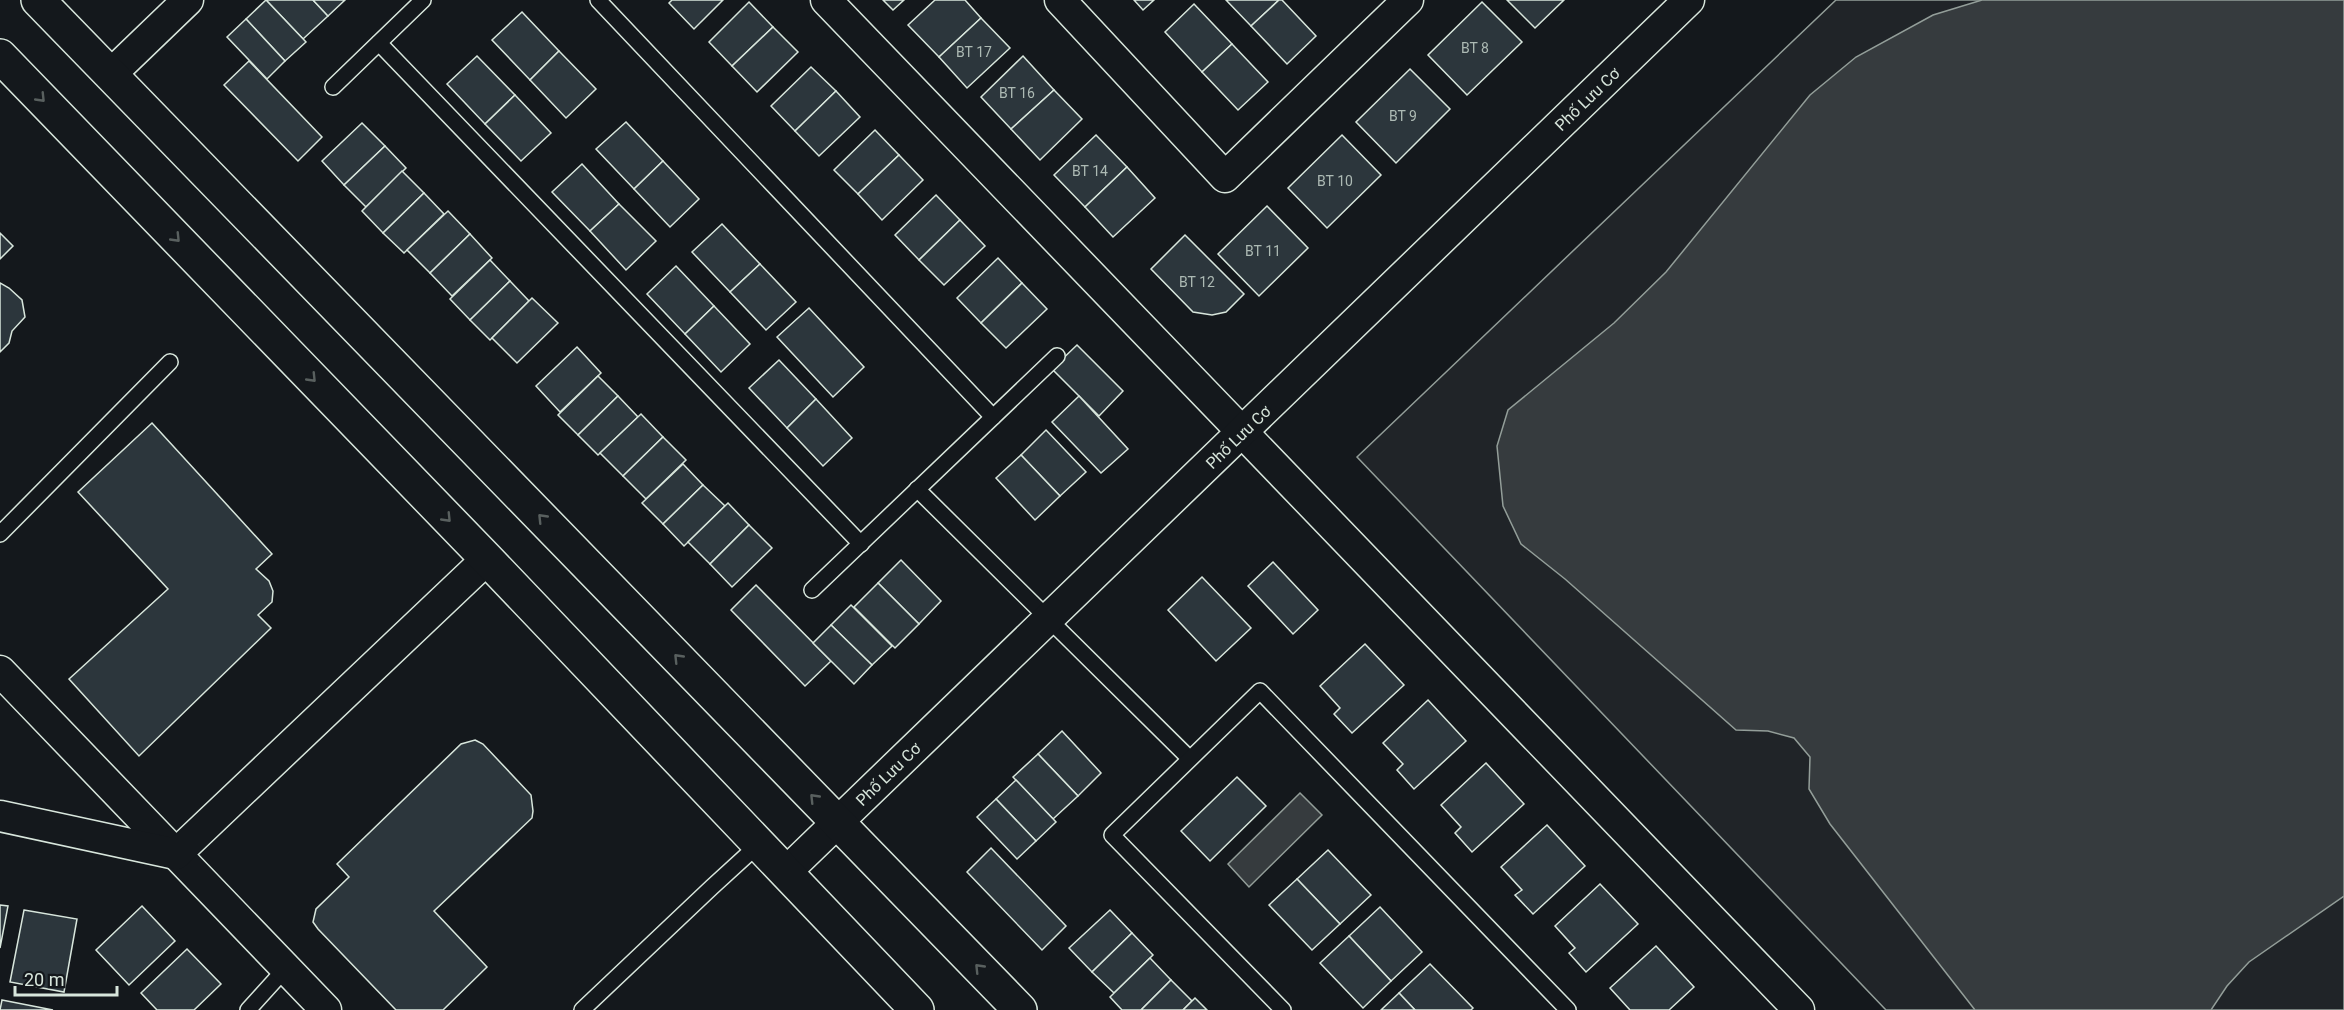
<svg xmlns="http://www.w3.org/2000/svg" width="2344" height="1010" viewBox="0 0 2344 1010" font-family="Roboto,sans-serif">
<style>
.green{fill:#202428;stroke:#939e99;stroke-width:1.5}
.water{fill:#363b3e;stroke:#939e99;stroke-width:1.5}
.building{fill:#2c363c;stroke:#d8e6dc;stroke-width:1.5}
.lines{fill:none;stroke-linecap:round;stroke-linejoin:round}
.lane-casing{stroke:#d8e6dc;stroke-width:18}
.street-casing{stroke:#d8e6dc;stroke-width:33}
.secondary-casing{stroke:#d8e6dc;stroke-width:36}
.lane{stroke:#14181c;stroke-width:15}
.street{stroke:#14181c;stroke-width:30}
.secondary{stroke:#14181c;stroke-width:33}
.oneway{stroke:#59605f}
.labels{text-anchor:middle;stroke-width:4.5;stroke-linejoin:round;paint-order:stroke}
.number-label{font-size:14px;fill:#adbab4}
.street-label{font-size:16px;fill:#d8e6dc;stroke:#14181c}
</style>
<rect width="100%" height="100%" fill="#14181c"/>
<polygon class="green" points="1836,0 2344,0 2344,1010 1886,1010 1357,457"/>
<g class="water">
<polygon points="1982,0 2344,0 2344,896 2249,962 2227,986 2211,1010 1975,1010 1830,824 1809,789 1810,757 1794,738 1768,731 1736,730 1565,579 1521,544 1503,506 1497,446 1508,410 1614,323 1666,272 1810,95 1856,57 1933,15"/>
<polygon points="1300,793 1322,815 1249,887 1228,864"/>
</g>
<g class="building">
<polygon points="266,0 313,0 328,16 303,39"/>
<polygon points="266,0 306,42 285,61 246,19"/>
<polygon points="313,0 345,0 328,16"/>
<polygon points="672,0 723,0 694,29 669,3"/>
<polygon points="883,0 904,0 893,10"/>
<polygon points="935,0 965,0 981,18 939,57 908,25"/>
<polygon points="1134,0 1154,0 1143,10"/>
<polygon points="1226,0 1279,0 1251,26"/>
<polygon points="1279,0 1282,0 1316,36 1287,64 1251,26"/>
<polygon points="1507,0 1564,0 1535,28"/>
<polygon points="749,2 773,27 732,66 709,42"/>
<polygon points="1482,2 1522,42 1467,95 1428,55"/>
<polygon points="1194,4 1232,44 1202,72 1165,32"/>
<polygon points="522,12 559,51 530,80 492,40"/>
<polygon points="981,18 1010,48 967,88 939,57"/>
<polygon points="246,19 285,61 267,79 227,37"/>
<polygon points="773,27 798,52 757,92 732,66"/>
<polygon points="1232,44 1268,82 1238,110 1202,72"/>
<polygon points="559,51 596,89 566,118 530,80"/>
<polygon points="477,56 515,95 485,124 447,84"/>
<polygon points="1023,56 1054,90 1011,129 981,97"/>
<polygon points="249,61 322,137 298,161 224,85"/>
<polygon points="811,67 836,91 795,131 771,106"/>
<polygon points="1410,69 1450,109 1396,163 1356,122"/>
<polygon points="1054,90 1082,119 1040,160 1011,129"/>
<polygon points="836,91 860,117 819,156 795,131"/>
<polygon points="515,95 551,133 521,161 485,124"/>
<polygon points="626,122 663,161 634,189 596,149"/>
<polygon points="362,123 385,146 344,185 322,161"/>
<polygon points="875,130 899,155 858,194 834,170"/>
<polygon points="1096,135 1127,167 1085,207 1054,175"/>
<polygon points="1342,135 1381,175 1327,228 1288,188"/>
<polygon points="385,146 406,168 366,207 344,185"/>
<polygon points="899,155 923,180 882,220 858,194"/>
<polygon points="663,161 699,199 670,227 634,189"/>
<polygon points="582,164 619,204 590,231 552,192"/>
<polygon points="1127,167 1155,198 1113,237 1085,207"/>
<polygon points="402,171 424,193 383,233 362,211"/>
<polygon points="424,193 444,214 404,253 383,233"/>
<polygon points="936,195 960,220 919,260 895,235"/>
<polygon points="619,204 656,241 626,270 590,231"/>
<polygon points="1267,206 1308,248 1259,296 1218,254"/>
<polygon points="448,211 470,234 430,273 407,250"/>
<polygon points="960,220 985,246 944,285 919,260"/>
<polygon points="722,224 760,264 730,292 692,252"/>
<polygon points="0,233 13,246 0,259"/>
<polygon points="470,234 492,258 452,296 430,273"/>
<polygon points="1185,235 1244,294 1226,312 1212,315 1193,312 1151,269"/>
<polygon points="998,258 1022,283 981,323 957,298"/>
<polygon points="490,260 510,281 470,320 450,299"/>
<polygon points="760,264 796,302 766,330 730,292"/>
<polygon points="676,266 714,306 685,334 647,294"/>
<polygon points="510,281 529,301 490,340 470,320"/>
<polygon points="0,283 9,288 22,300 25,317 12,331 9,343 0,352"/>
<polygon points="1022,283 1047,309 1006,348 981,323"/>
<polygon points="532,298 558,323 517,363 492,338"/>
<polygon points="714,306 750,344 721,372 685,334"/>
<polygon points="809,308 864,367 833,397 777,337"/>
<polygon points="1077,345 1123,391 1099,416 1052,369"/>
<polygon points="577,347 601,373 560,412 536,386"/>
<polygon points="779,360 816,399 787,428 749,388"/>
<polygon points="598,376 618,396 578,435 558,415"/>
<polygon points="618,396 638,417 598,455 578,435"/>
<polygon points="1079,396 1128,449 1101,473 1052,422"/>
<polygon points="816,399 852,438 823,466 787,428"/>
<polygon points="641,414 663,437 623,476 600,453"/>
<polygon points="152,423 272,554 256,569 269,581 273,591 272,602 258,615 271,628 139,756 69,679 168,589 78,492"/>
<polygon points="1046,430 1086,472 1060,496 1021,455"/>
<polygon points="663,437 686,460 646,499 623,476"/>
<polygon points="1021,455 1060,496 1035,520 996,478"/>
<polygon points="683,464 703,485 663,524 642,503"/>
<polygon points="703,485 725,506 684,546 663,524"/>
<polygon points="728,503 749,525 710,564 688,542"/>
<polygon points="749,525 772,548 732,587 710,564"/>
<polygon points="901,560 941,601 919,624 878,583"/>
<polygon points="1273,562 1318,610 1293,634 1248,586"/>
<polygon points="1202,577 1251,628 1216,661 1168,610"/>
<polygon points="878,583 919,624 895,648 854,607"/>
<polygon points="756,585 831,661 805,686 731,610"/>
<polygon points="851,605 892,646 872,665 831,625"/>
<polygon points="831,625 872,665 854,684 813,643"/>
<polygon points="1365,644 1404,685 1352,733 1334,714 1340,708 1320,686"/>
<polygon points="1428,700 1466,741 1414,789 1397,770 1403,764 1383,743"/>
<polygon points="1062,731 1101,773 1078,796 1038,754"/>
<polygon points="475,740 483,744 531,795 533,811 532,818 434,911 487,967 443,1010 396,1010 318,929 313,922 316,909 349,877 337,864 461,744"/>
<polygon points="1038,754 1078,796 1053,819 1013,777"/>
<polygon points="1486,763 1524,804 1472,852 1455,833 1461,827 1441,805"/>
<polygon points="1237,777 1266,806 1210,861 1181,831"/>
<polygon points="1016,780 1056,822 1036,841 996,799"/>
<polygon points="996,799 1036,841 1017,859 977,817"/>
<polygon points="1547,825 1585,866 1533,914 1515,895 1522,890 1501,867"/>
<polygon points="991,848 1066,926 1042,950 967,872"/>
<polygon points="1328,850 1371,895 1340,924 1297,879"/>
<polygon points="1297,879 1340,924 1312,950 1269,905"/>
<polygon points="1600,884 1638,924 1586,972 1569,953 1575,948 1555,926"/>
<polygon points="0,905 8,906 0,948"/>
<polygon points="142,906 175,941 129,985 96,950"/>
<polygon points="1380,907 1422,952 1391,981 1349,936"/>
<polygon points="24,910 77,919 64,992 10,982"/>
<polygon points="1110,910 1132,933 1092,972 1069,948"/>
<polygon points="1132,933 1153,955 1114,993 1092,972"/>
<polygon points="1349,936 1391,981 1363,1008 1320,963"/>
<polygon points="1656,946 1694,987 1669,1010 1630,1010 1610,988"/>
<polygon points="187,949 221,984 194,1010 157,1010 141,993"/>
<polygon points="1150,958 1171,980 1141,1010 1122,1010 1110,997"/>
<polygon points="1430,964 1473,1008 1471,1010 1415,1010 1399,993"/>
<polygon points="1171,980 1192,1001 1183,1010 1141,1010"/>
<polygon points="1399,993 1415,1010 1381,1010"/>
<polygon points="1195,998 1207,1010 1183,1010"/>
<polygon points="2,1000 53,1010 0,1010"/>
</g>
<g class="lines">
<defs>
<g id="lane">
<polyline points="598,0 993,417"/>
<polyline points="379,43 861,544"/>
<polyline points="333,87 423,0"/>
<polyline points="917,489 1189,758"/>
<polyline points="0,534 170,362"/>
<polyline points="812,590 1057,356"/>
<polyline points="248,1010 286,968"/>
<polyline points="582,1010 712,887 758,845"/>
<polyline points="1283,1010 1112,835 1260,691 1568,1010"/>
</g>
<g id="street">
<polyline points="826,0 1799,1010"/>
<polyline points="1060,0 1225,177 1408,0"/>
<polyline points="110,75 188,0"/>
<polyline points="0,671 326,1010"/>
<polyline points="0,816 176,854 487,559"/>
<polyline points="785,873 1689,0"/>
</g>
<g id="secondary">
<polyline points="38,0 1020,1010"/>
<polyline points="0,56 487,559 917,1010"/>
</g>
</defs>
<use href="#lane" class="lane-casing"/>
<use href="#street" class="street-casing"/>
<use href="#secondary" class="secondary-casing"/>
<use href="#lane" class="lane"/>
<use href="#street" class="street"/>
<use href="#secondary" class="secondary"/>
</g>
<defs><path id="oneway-chevron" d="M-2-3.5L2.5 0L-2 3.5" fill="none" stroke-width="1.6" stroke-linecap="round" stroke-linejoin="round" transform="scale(1.5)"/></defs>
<g class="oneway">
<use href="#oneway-chevron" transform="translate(41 98) rotate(46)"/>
<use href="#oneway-chevron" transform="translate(176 238) rotate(46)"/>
<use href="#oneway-chevron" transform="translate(312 378) rotate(46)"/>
<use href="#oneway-chevron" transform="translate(447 518) rotate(46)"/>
<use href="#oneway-chevron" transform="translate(542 518) rotate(-134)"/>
<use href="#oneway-chevron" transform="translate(678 658) rotate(-134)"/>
<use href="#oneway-chevron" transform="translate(814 798) rotate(-134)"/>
<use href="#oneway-chevron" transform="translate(979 968) rotate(-134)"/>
</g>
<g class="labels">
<g class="number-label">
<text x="1475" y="53">BT 8</text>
<text x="974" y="57">BT 17</text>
<text x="1017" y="98">BT 16</text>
<text x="1403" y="121">BT 9</text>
<text x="1090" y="176">BT 14</text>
<text x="1335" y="186">BT 10</text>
<text x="1263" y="256">BT 11</text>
<text x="1197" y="287">BT 12</text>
</g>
<g class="street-label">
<text transform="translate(1587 99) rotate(-44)" y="6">Phố Lưu Cơ</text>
<text transform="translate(1238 437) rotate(-44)" y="6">Phố Lưu Cơ</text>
<text transform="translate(888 774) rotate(-44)" y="6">Phố Lưu Cơ</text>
</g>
</g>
<path d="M15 986v9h102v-9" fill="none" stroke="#d8e6dc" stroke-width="3"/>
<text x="24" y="986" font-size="18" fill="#d8e6dc" stroke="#14181c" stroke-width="4.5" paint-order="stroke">20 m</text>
</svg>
